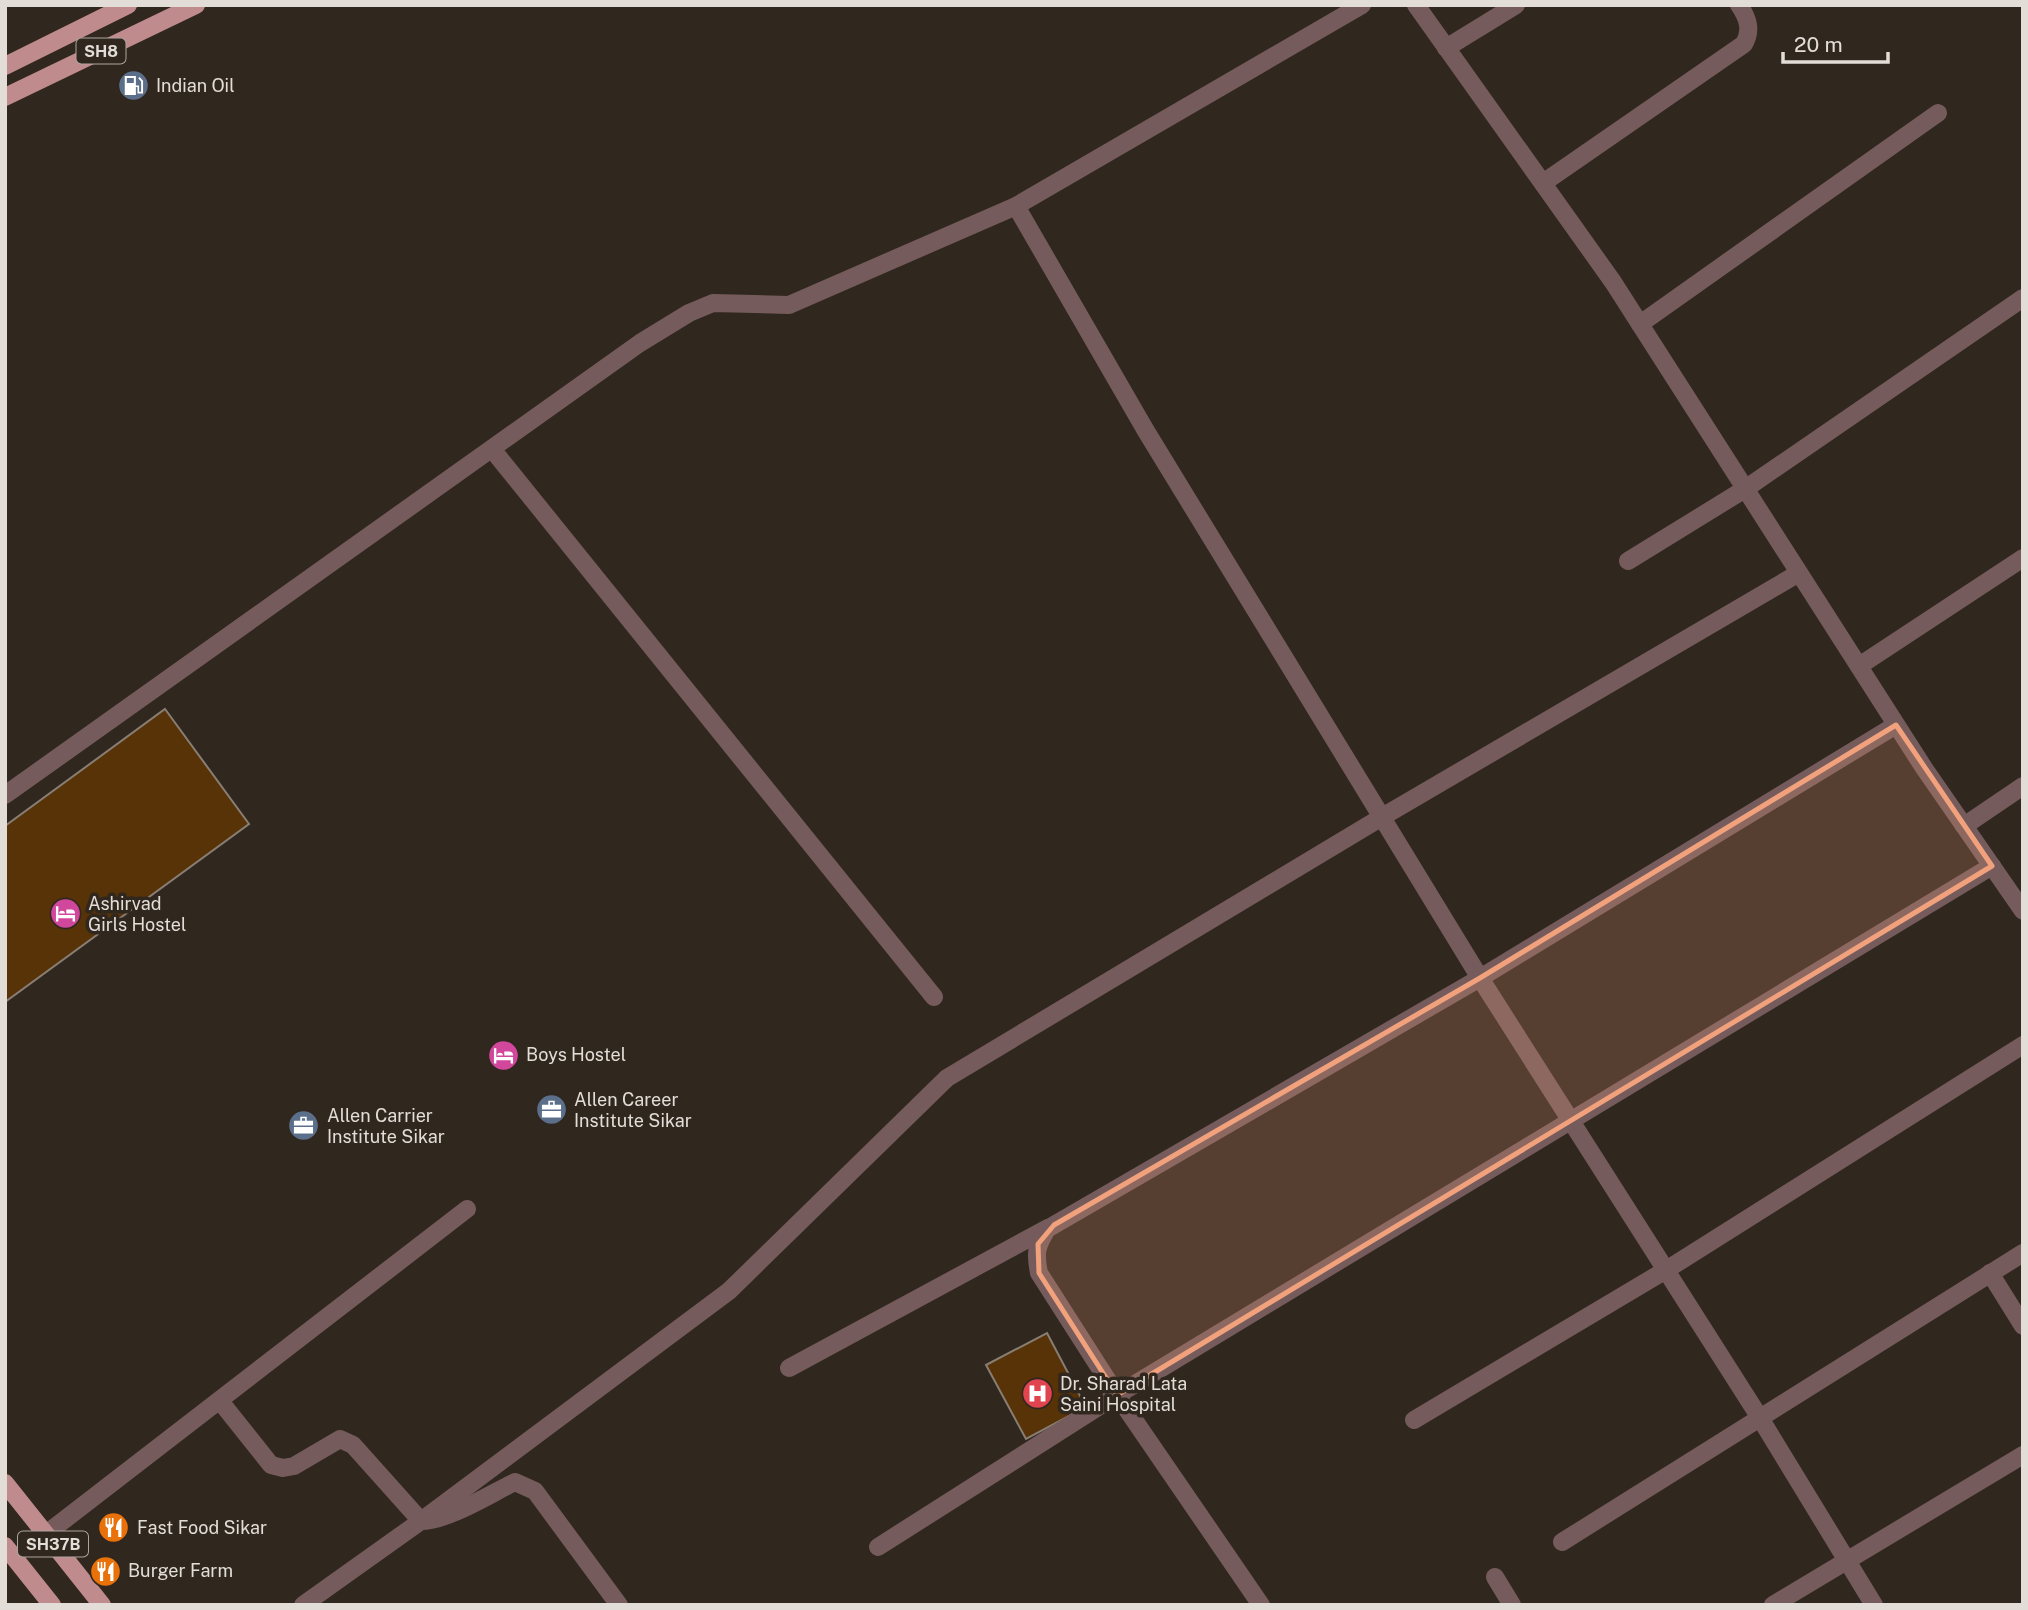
<svg xmlns="http://www.w3.org/2000/svg" width="2028" height="1610" viewBox="0 0 2028 1610" font-family="'Public Sans',sans-serif">
<style>
.building{fill:#583307;stroke:#887e74;stroke-width:2}
.lines{fill:none;stroke-linecap:round;stroke-linejoin:round}
.minor{stroke:#755b5b;stroke-width:18}
.major{stroke:#c08b8d;stroke-width:18}
.marked{fill:#f1a17b;fill-opacity:0.2;stroke:#f1a17b;stroke-width:5;stroke-linejoin:round}
.labels{text-anchor:middle;stroke-width:7;stroke-linejoin:round;paint-order:stroke}
.shield{fill:#30271f;stroke:#ada6a0;stroke-width:2}
.shield-label{font-size:16px;font-weight:bold;fill:#e3ddd8}
.poi-label{font-size:18px;fill:#e3ddd8;stroke:#30271f;text-anchor:start}
</style>
<rect width="100%" height="100%" fill="#30271f"/>
<g class="building">
<polygon points="165,709 249,824 5,1002 5,826"/>
<polygon points="1047,1333 1086,1407 1026,1439 986,1365"/>
</g>
<g class="lines">
<g class="minor">
<polyline points="1416,5 1613,282 1924,768 2023,911"/>
<polyline points="1446,48 1516,5"/>
<path d="M 1543,183 L 1744,44 C 1752,30 1748,18 1739,5"/>
<polyline points="1016,206 1146,431 1480,978 1760,1418 1874,1605"/>
<polyline points="1640,324 1938,113"/>
<polyline points="492,449 934,997"/>
<polyline points="1628,561 1745,489 2023,298"/>
<polyline points="1859,666 2023,558"/>
<polyline points="5,795 640,343 689,313 713,303 789,305 1016,206 1362,5"/>
<polyline points="1964,826 2023,786"/>
<polyline points="1990,1273 2023,1326"/>
<polyline points="789,1368 1048,1228"/>
<path d="M 220,1401 L 271,1465 L 283,1468 L 294,1466 L 340,1439 L 353,1445 L 421,1521 C 448,1521 490,1494 515,1482 L 535,1491 L 619,1605"/>
<polyline points="1414,1420 1666,1270 2023,1045"/>
<polyline points="46,1534 467,1209"/>
<polyline points="1562,1542 2023,1253"/>
<polyline points="878,1547 1117,1395 1992,866"/>
<polyline points="1495,1577 1512,1605"/>
<polyline points="303,1605 421,1521 729,1291 947,1078 1382,817 1799,573"/>
<path d="M 1261,1605 L 1117,1395 L 1039,1273 C 1035,1253 1036,1247 1047,1229 L 1480,978 L 1896,725"/>
<polyline points="1773,1605 2023,1455"/>
</g>
<g class="major">
<polyline points="5,66 128,5"/>
<polyline points="5,97 196,5"/>
<polyline points="5,1483 102,1605"/>
<polyline points="5,1546 52,1605"/>
</g>
</g>
<path class="marked" d="M 1896,725 L 1992,866 L 1117,1395 L 1039,1273 L 1038,1244 L 1054,1225 L 1480,978 Z"/>
<defs>
<symbol id="fuel-disc" viewBox="-11 -11 22 22"><circle r="9.5" fill="#5c6f8a" stroke="#30271f"/><path d="M-5.5-6h7V0h2V4h1.3V-2.5L3-4.5l.8-.8L6-3V5H2.5V1h-1V6h-7ZM-4.2-4.7v3.2H.2V-4.7Z" fill="#fff"/></symbol>
<symbol id="hotel-disc" viewBox="-11 -11 22 22"><circle r="9.5" fill="#d1479c" stroke="#30271f"/><path d="M-6-4.5h1.5V1H6V5H4.5V3h-9V5H-6ZM-4 0a1.8 1.8 0 1 1 3.6 0ZM.5 0V-2.5h3Q6-2.5 6 0Z" fill="#fff"/></symbol>
<symbol id="office-disc" viewBox="-11 -11 22 22"><circle r="9.5" fill="#5c6f8a" stroke="#30271f"/><path d="M-6-3h4V-5.5h4V-3h4V5H-6ZM-1-4.5V-3h2v-1.5ZM-6 0V1H6V0Z" fill="#fff"/></symbol>
<symbol id="hospital-disc" viewBox="-11 -11 22 22"><circle r="9.5" fill="#e0444e" stroke="#30271f"/><path d="M-5-5h3v3.5h4V-5h3V5h-3V1.5h-4V5h-3Z" fill="#fff"/></symbol>
<symbol id="restaurant-disc" viewBox="-11 -11 22 22"><circle r="9.5" fill="#e8710a" stroke="#30271f"/><path d="M-5-6h1v4h1v-4h1v4h1v-4h1v5L-1.5 .5V6h-2V.5L-5-1ZM5-6V6H3V1.5H1.5Q1.5-4 5-6Z" fill="#fff"/></symbol>
</defs>
<g fill-rule="evenodd">
<use href="#fuel-disc" x="116" y="68" width="35" height="35"/>
<use href="#hotel-disc" x="48" y="896" width="35" height="35"/>
<use href="#hotel-disc" x="486" y="1038" width="35" height="35"/>
<use href="#office-disc" x="534" y="1092" width="35" height="35"/>
<use href="#office-disc" x="286" y="1108" width="35" height="35"/>
<use href="#hospital-disc" x="1020" y="1376" width="35" height="35"/>
<use href="#restaurant-disc" x="96" y="1510" width="35" height="35"/>
<use href="#restaurant-disc" x="88" y="1554" width="35" height="35"/>
</g>
<g class="labels">
<g class="shield">
<rect x="76.5" y="38.5" width="49" height="25" rx="5"/>
<rect x="18" y="1531.5" width="70" height="25" rx="5"/>
</g>
<g class="shield-label">
<text x="101" y="57">SH8</text>
<text x="53" y="1550">SH37B</text>
</g>
<g class="poi-label">
<text x="156" y="92">Indian Oil</text>
<text x="88" y="910">Ashirvad<tspan x="88" dy="21">Girls Hostel</tspan></text>
<text x="526" y="1061">Boys Hostel</text>
<text x="574" y="1106">Allen Career<tspan x="574" dy="21">Institute Sikar</tspan></text>
<text x="327" y="1122">Allen Carrier<tspan x="327" dy="21">Institute Sikar</tspan></text>
<text x="1060" y="1390">Dr. Sharad Lata<tspan x="1060" dy="21">Saini Hospital</tspan></text>
<text x="137" y="1534">Fast Food Sikar</text>
<text x="128" y="1577">Burger Farm</text>
</g>
</g>
<rect width="2028" height="1610" fill="none" stroke="#e3ddd8" stroke-width="14"/>
<path d="M1783 52v10h105v-10" fill="none" stroke="#e3ddd8" stroke-width="3.5"/>
<text x="1794" y="52" font-size="21" fill="#e3ddd8" stroke="#30271f" stroke-width="5" paint-order="stroke">20 m</text>
</svg>
